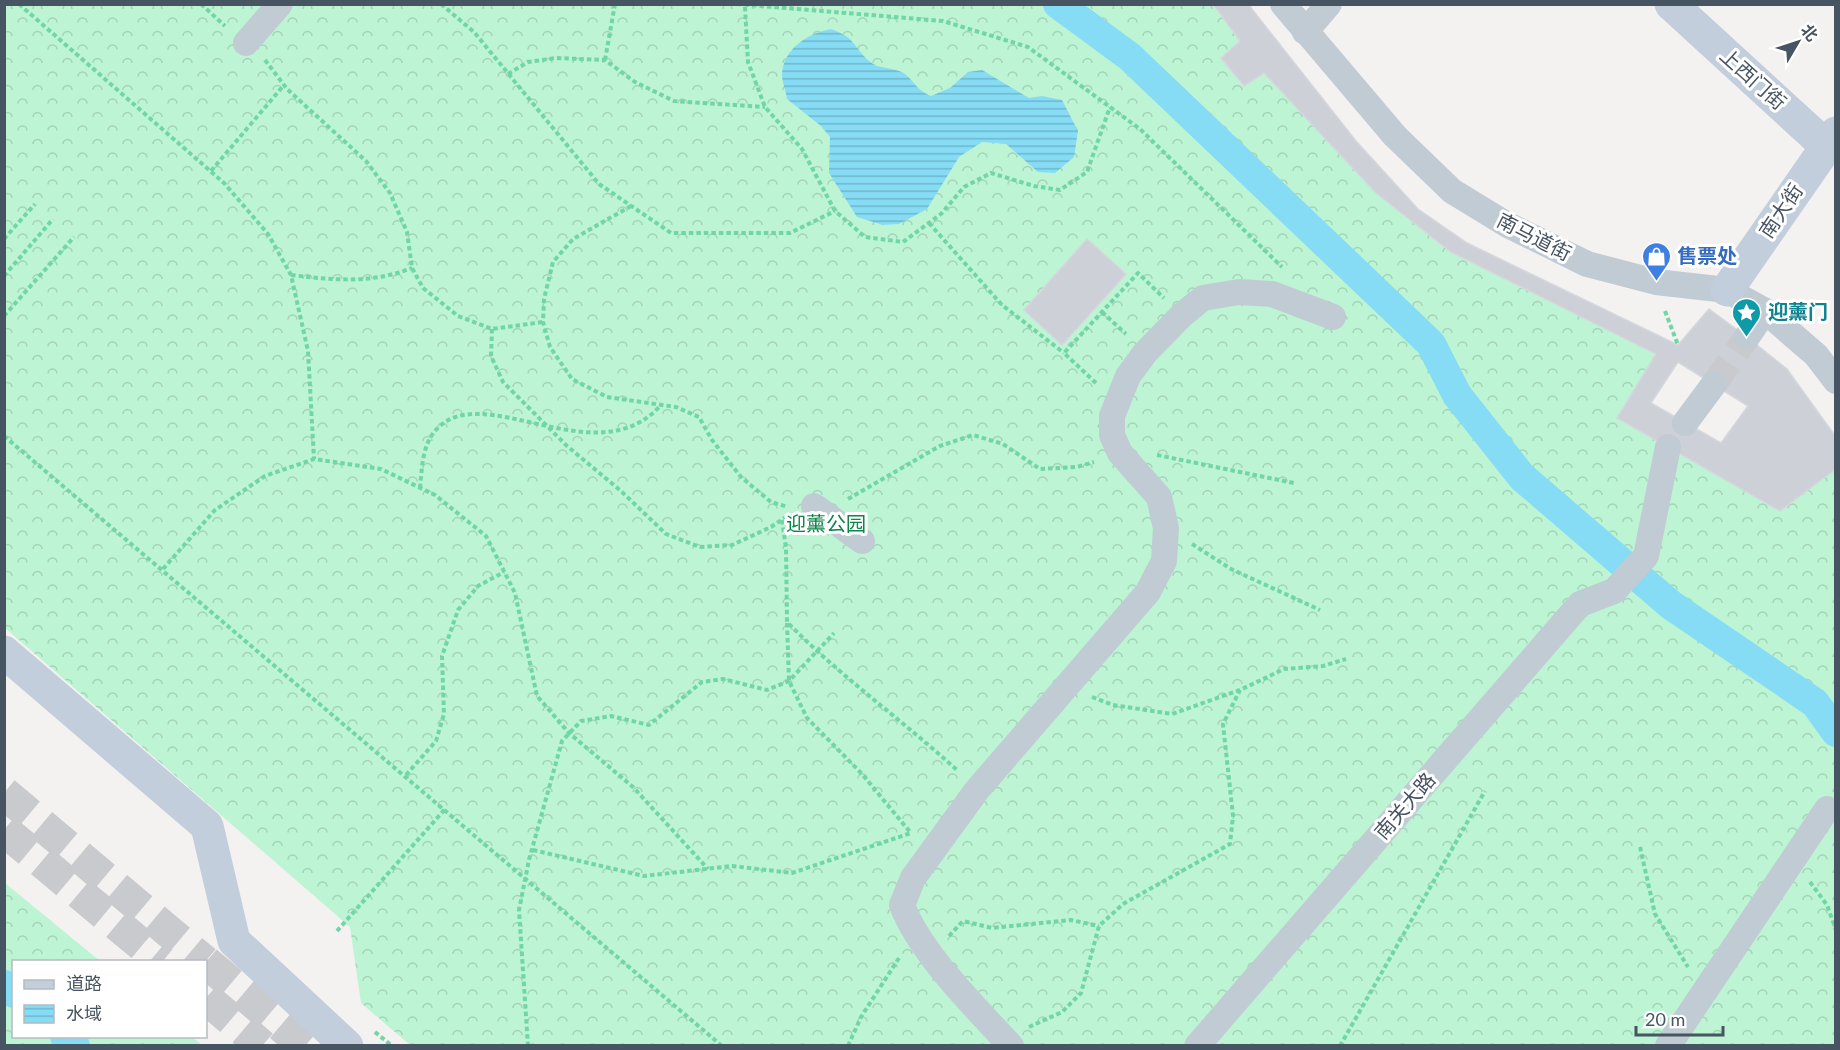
<svg xmlns="http://www.w3.org/2000/svg" width="1840" height="1050" viewBox="0 0 1840 1050" font-family="Lato,'Noto Sans SC',sans-serif">
<style>
.forest{fill:url(#forest-crowns)}
.water{fill:url(#water-rules)}
.lines{fill:none;stroke-linecap:round;stroke-linejoin:round}
.canal{stroke:#86dcf5;stroke-width:30}
.building{fill:#cdd0d6;stroke:#d5d7dd;stroke-width:1.5;fill-rule:evenodd}
.street-tunnel{stroke:#c9cacd;stroke-width:26;stroke-dasharray:26 13;stroke-linecap:butt}
.secondary-tunnel{stroke:#c9cacd;stroke-width:33;stroke-dasharray:33 16;stroke-linecap:butt}
.path{stroke:#71d6a5;stroke-width:4;stroke-dasharray:4.5 3;stroke-linecap:butt}
.street{stroke:#c1cbd4;stroke-width:26}
.secondary{stroke:#c2cedb;stroke-width:33}
.labels{text-anchor:middle;stroke-width:6;stroke-linejoin:round;paint-order:stroke}
.street-label{font-size:20px;fill:#475461;stroke:#fff}
.shop-label{font-size:20px;font-weight:bold;fill:#366cbe;stroke:#fff;text-anchor:start}
.culture-label{font-size:20px;font-weight:bold;fill:#0d838f;stroke:#fff;text-anchor:start}
.park-label{font-size:20px;fill:#0e854b;stroke:#fff}
</style>
<defs>
<pattern id="forest-crowns" width="20" height="18" patternUnits="userSpaceOnUse" patternTransform="scale(1.5)"><rect width="20" height="18" fill="#bdf4d3"/><path d="M2 6a3 3 0 1 1 6 0M12 15a3 3 0 1 1 6 0" fill="none" stroke="#a4d3b8"/></pattern>
<pattern id="water-rules" width="6" height="5" patternUnits="userSpaceOnUse" patternTransform="scale(1.5)"><rect width="6" height="5" fill="#86dcf5"/><path d="M0 2.5h6" fill="none" stroke="#6fb5ca"/></pattern>
</defs>
<rect width="100%" height="100%" fill="#f4f1f1"/>
<g class="forest">
<polygon points="5,5 1213,5 1240,41 1221,58 1243,86 1264,73 1376,193 1451,252 1656,354 1618,419 1780,511 1833,471 1835,475 1835,1045 410,1045 361,1003 350,927 5,628"/>
<polygon points="5,883 100,961 14,962 14,1036 191,1036 202,1045 5,1045"/>
</g>
<path class="water" d="M 831,29 C 857,39 851,44 869,61 C 878,69 889,67 899,71 C 913,76 913,89 931,96 L 950,88 L 968,72 L 982,70 L 1029,98 L 1042,96 L 1062,100 L 1078,131 L 1074,157 L 1055,173 L 1038,172 L 1006,144 L 982,142 L 959,157 L 927,209 L 899,224 L 883,225 L 857,217 L 829,173 L 830,137 L 821,126 L 787,99 C 786,91 782,82 782,75 C 783,48 809,33 831,29 Z"/>
<g class="lines">
<g class="canal">
<polyline points="1058,4 1130,57 1431,344 1457,395 1522,477 1671,605 1815,703 1836,732"/>
<polyline points="4,985 14,993"/>
<polyline points="65,1036 75,1046"/>
</g>
</g>
<g class="building">
<path d="M 1213,4 L 1248,4 L 1356,141 L 1418,209 L 1467,243 L 1678,345 L 1709,309 L 1747,337 L 1787,369 L 1836,437 L 1836,475 L 1833,471 L 1780,511 L 1617,418 L 1656,354 L 1451,252 L 1376,193 L 1264,73 L 1244,86 L 1221,58 L 1240,41 ZM 1678,362 L 1748,406 L 1721,443 L 1651,403 Z"/>
<polygon points="1087,239 1126,274 1062,345 1024,310"/>
</g>
<g class="lines">
<polyline class="street-tunnel" points="1714,384 1747,337"/>
<g class="secondary-tunnel">
<polyline points="4,793 205,962"/>
<polyline points="4,830 162,962"/>
<polyline points="206,962 305,1046"/>
<polyline points="206,998 262,1046"/>
</g>
<g class="path">
<polyline points="19,4 224,183 268,234 291,275 308,351 314,459"/>
<polyline points="201,4 225,26"/>
<polyline points="441,4 474,32 599,184 671,233 790,233 835,211"/>
<polyline points="737,4 943,21 1028,47 1140,129 1282,267"/>
<polyline points="745,7 748,62 765,107 802,149 835,211 865,237 903,242 941,214 964,187 991,173 1034,186 1060,190 1087,172 1110,107"/>
<polyline points="265,60 287,89 366,161 390,193 407,232 412,268 423,288 458,316 492,329 543,322"/>
<polyline points="605,60 615,4"/>
<polyline points="508,74 528,62 556,58 605,60 635,82 674,101 765,107"/>
<polyline points="211,171 284,85"/>
<polyline points="631,206 573,239 553,262 544,299 543,322 550,347 572,379 607,397 676,407 699,417 712,440 741,477 771,502 788,507"/>
<polyline points="929,223 1002,305 1064,353"/>
<polyline points="4,239 35,204"/>
<path d="M 291,275 C 334,280 371,284 412,268"/>
<polyline points="4,276 53,219"/>
<polyline points="1665,311 1678,345"/>
<polyline points="1102,312 1126,334"/>
<polyline points="4,316 74,237"/>
<polyline points="492,329 491,356 503,382 567,446 621,491 666,534 700,547 732,545 771,527 790,514"/>
<polyline points="1096,383 1064,353 1138,273 1164,298"/>
<polyline points="4,436 722,1046"/>
<polyline points="1157,455 1294,483"/>
<path d="M 420,488 C 422,469 422,446 435,431 C 481,376 596,478 661,405"/>
<polyline points="848,499 940,446 973,435 1003,444 1040,469 1077,467 1094,462"/>
<path d="M 782,520 L 786,548 L 787,622 C 840,676 902,720 958,771"/>
<polyline points="1192,544 1231,569 1320,610"/>
<polyline points="163,569 215,510 265,476 314,459 381,469 435,495 486,536 515,593 537,696 569,733 633,787 708,869"/>
<polyline points="787,623 789,681 807,718 862,774 910,832"/>
<polyline points="1092,697 1113,705 1172,714 1240,690 1284,669 1323,666 1346,659"/>
<polyline points="406,775 436,741 444,714 442,656 458,610 478,586 504,572"/>
<polyline points="1640,847 1655,914 1688,967"/>
<polyline points="533,850 644,876 732,866 792,873 911,833"/>
<polyline points="1810,882 1827,905 1836,930"/>
<polyline points="337,931 446,808"/>
<polyline points="949,936 963,921 992,928 1071,920 1099,926"/>
<polyline points="1029,1027 1062,1012 1081,993 1099,926 1123,904 1230,844 1233,816 1223,724 1240,690"/>
<polyline points="375,1032 392,1046"/>
<polyline points="528,1046 519,910 529,860 562,741 581,721 611,716 649,725 702,682 723,679 767,690 789,681 834,633"/>
<polyline points="848,1046 861,1017 899,958"/>
<polyline points="1340,1046 1485,791"/>
</g>
<g class="street">
<polyline points="1283,4 1395,136 1452,191 1506,224 1587,264 1656,282 1727,290 1765,311 1816,355 1836,381"/>
<polyline points="1305,32 1329,4"/>
<polyline points="246,43 280,4"/>
<polyline points="1747,337 1765,311"/>
<polyline points="1685,423 1714,384"/>
<polyline points="814,506 862,541"/>
<path d="M 1011,1046 C 976,1008 920,953 902,905 L 913,878 L 977,790 L 1148,592 L 1164,561 L 1166,528 L 1159,497 L 1120,453 L 1112,435 L 1112,416 L 1128,376 L 1145,353 L 1182,315 L 1203,298 L 1239,292 L 1272,294 L 1333,317"/>
<polyline points="1197,1046 1580,604 1614,591 1646,556 1668,447"/>
<polyline points="1668,1046 1827,809"/>
</g>
<g class="secondary">
<polyline points="1671,4 1826,146"/>
<polyline points="1727,290 1836,133"/>
<polyline points="4,652 207,826 234,941 347,1046"/>
</g>
</g>
<defs>
<symbol id="shop-pin" viewBox="-11 -11 22 30"><path d="M0 17L-7.5 6A9.5 9.5 0 1 1 7.5 6Z" fill="#3f7fe0" stroke="#fff"/><path d="M-5-2.5h2.3a2.7 3.5 0 0 1 5.4 0H5L5.5 6h-11ZM-1.5-2.5h3a1.5 2.3 0 0 0-3 0Z" fill="#fff"/></symbol>
<symbol id="sight-pin" viewBox="-11 -11 22 30"><path d="M0 17L-7.5 6A9.5 9.5 0 1 1 7.5 6Z" fill="#0f9aa8" stroke="#fff"/><path d="M0-6L1.8-2.2L6-1.7L2.9 1.2L3.7 5.4L0 3.3L-3.7 5.4L-2.9 1.2L-6-1.7L-1.8-2.2Z" fill="#fff"/></symbol>
</defs>
<g fill-rule="evenodd">
<use href="#shop-pin" x="1640" y="240" width="33" height="45"/>
<use href="#sight-pin" x="1730" y="296" width="33" height="45"/>
</g>
<g class="labels">
<g class="street-label">
<text transform="translate(1753 79) rotate(42)" y="7">上西门街</text>
<text transform="translate(1781 211) rotate(-56)" y="7">南大街</text>
<text transform="translate(1534 237) rotate(27)" y="7">南马道街</text>
<text transform="translate(1405 806) rotate(-49)" y="7">南关大路</text>
</g>
<g class="shop-label">
<text x="1677" y="263">售票处</text>
</g>
<g class="culture-label">
<text x="1768" y="319">迎薰门</text>
</g>
<g class="park-label">
<text x="826" y="531">迎薰公园</text>
</g>
</g>
<rect width="1840" height="1050" fill="none" stroke="#475461" stroke-width="12"/>
<rect x="12" y="960" width="195" height="78" fill="#ffffff" stroke="#b5bbc0" stroke-width="1.5"/>
<rect x="24" y="980" width="30" height="9" fill="#c2cedb" stroke="#b5bbc0" stroke-width="1.5"/>
<text x="66" y="990" font-size="18" fill="#475461">道路</text>
<rect x="24" y="1005" width="30" height="18" fill="url(#water-rules)" stroke="#b5bbc0" stroke-width="1.5"/>
<text x="66" y="1020" font-size="18" fill="#475461">水域</text>
<g transform="translate(1798 42) rotate(51)" stroke="#ffffff" stroke-width="4.5" paint-order="stroke">
<path d="M0-4.5L10 22L0 15L-10 22Z" fill="#475461"/>
<text y="-9" font-size="16" font-weight="bold" text-anchor="middle" fill="#475461">北</text>
</g>
<path d="M1636 1026v9h87v-9" fill="none" stroke="#475461" stroke-width="3"/>
<text x="1645" y="1026" font-size="18" fill="#475461" stroke="#ffffff" stroke-width="4.5" paint-order="stroke">20 m</text>
</svg>
